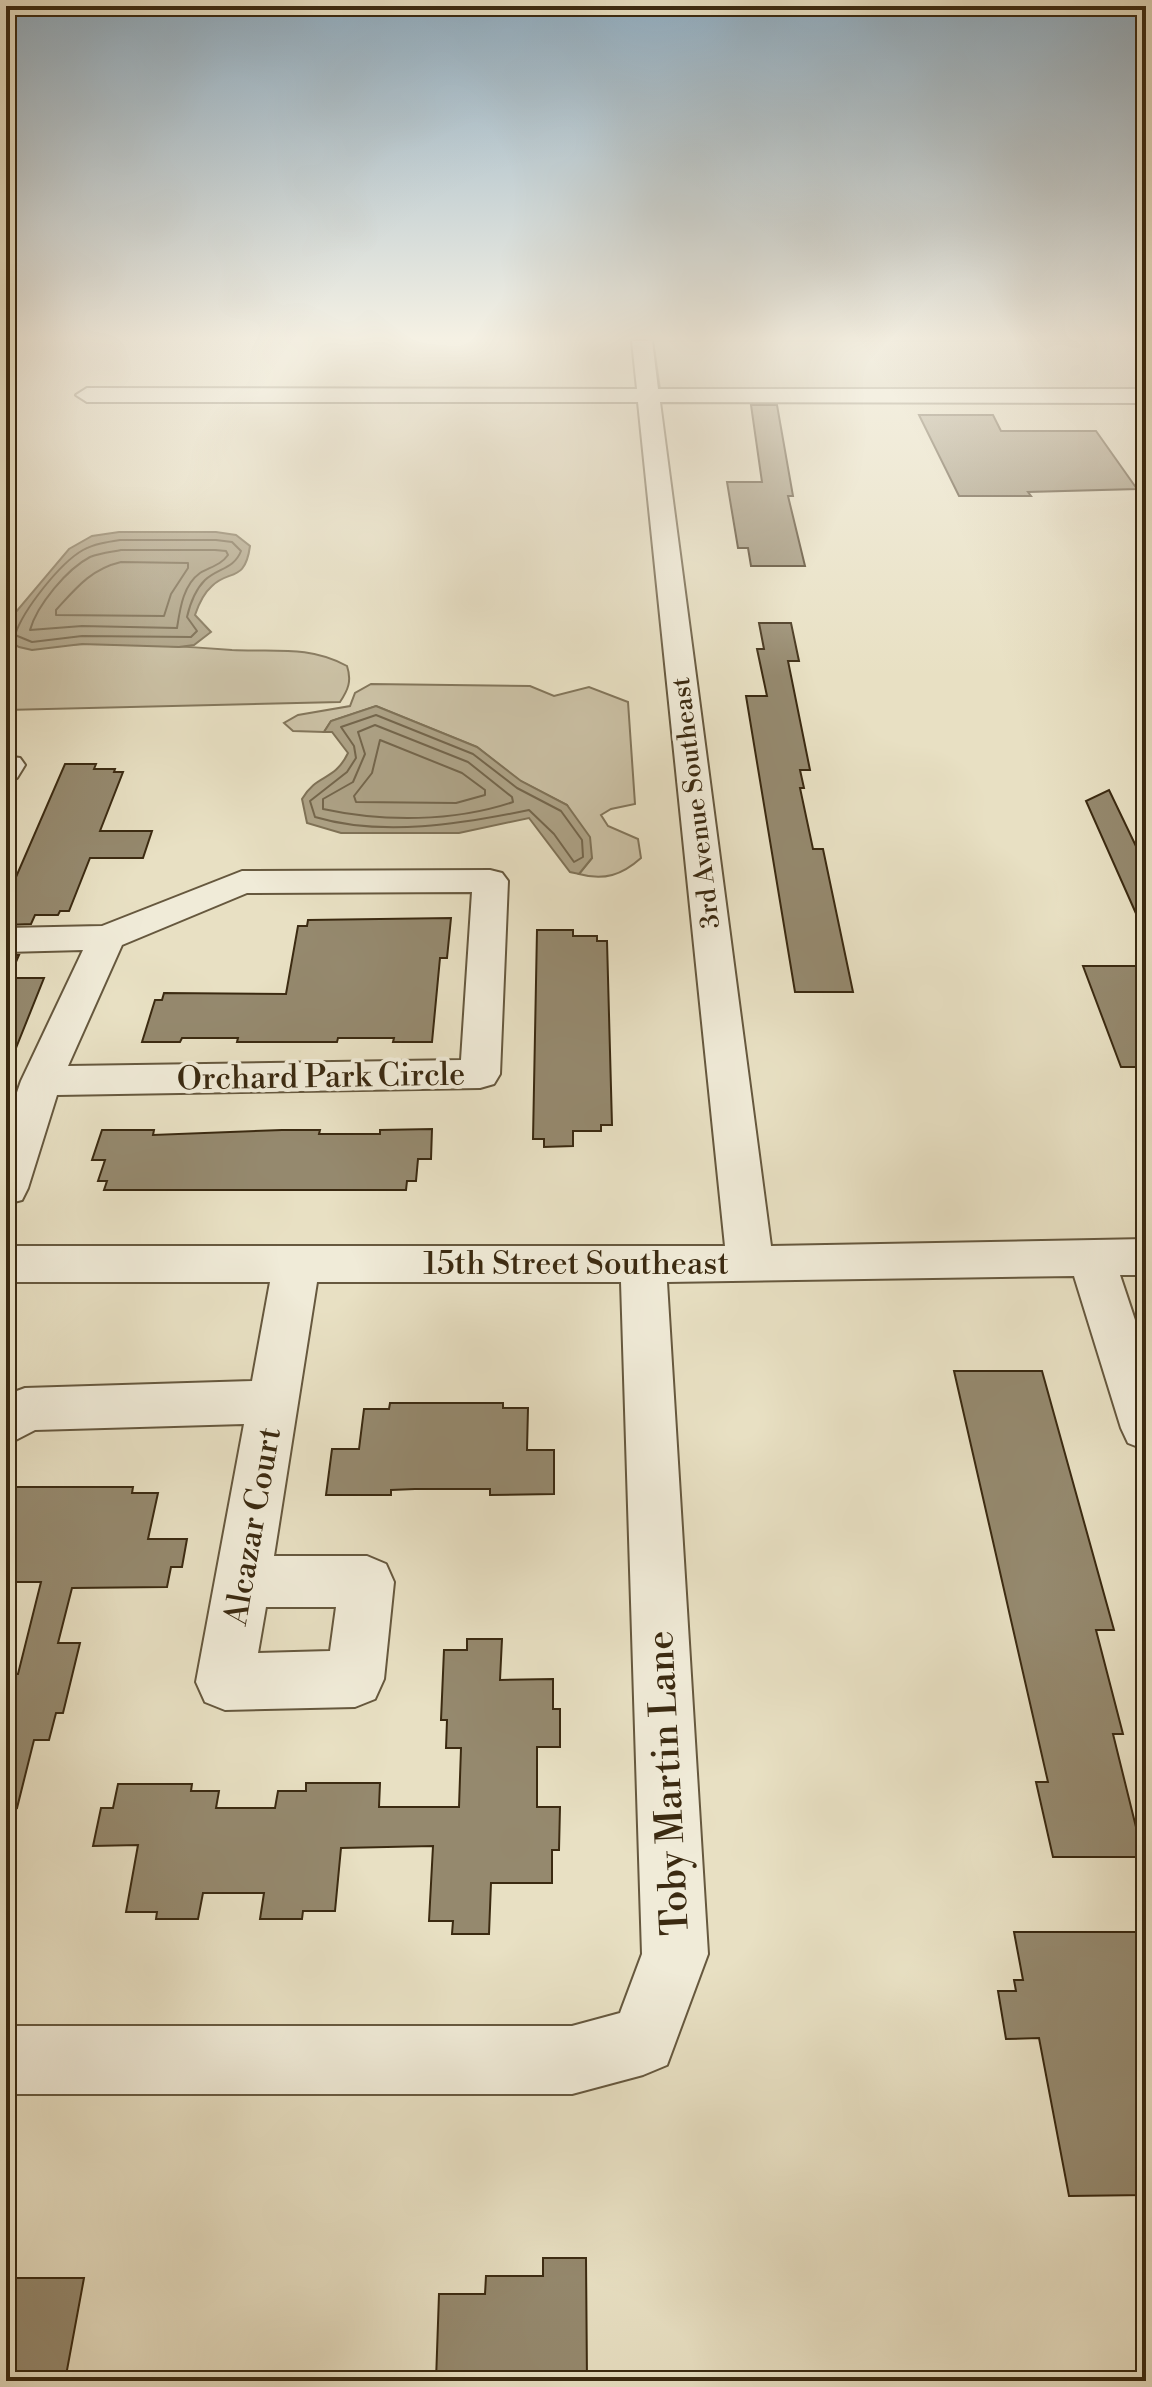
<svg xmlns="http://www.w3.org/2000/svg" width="1152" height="2387" viewBox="0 0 1152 2387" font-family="'Libre Bodoni',serif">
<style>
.green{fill:#cbc1a5;stroke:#83765b;stroke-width:2}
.water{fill:#ada286;stroke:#7f7257;stroke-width:2}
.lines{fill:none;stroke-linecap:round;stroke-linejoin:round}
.shore{stroke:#74664c;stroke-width:2}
.building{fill:#95896e;stroke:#3b2a11;stroke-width:2}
.minor-casing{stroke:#66583e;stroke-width:4}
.minor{fill:#f0ebd8;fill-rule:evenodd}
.labels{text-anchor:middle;stroke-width:8;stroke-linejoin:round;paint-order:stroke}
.far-street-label{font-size:26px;fill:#3b2a11;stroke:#f0ebd8}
.street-label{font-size:32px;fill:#3b2a11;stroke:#f0ebd8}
.near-street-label{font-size:38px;fill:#3b2a11;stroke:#f0ebd8}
</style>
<rect width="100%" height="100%" fill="#e8e0c3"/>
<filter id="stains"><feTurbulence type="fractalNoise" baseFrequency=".0025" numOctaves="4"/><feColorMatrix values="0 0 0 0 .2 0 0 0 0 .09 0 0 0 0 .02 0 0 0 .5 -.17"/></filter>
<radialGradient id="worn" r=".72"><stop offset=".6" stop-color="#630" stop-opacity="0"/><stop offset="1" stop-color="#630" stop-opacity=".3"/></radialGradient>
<g class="green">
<polygon points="653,341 1146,341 1146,388 660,389"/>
<path d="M 6,624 L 9,624 L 6,639 C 31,655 56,644 84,644 C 133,644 183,646 232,650 C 272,652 310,645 347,666 C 352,681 348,690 340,702 L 6,710 Z"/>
<path d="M 371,684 L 530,686 L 554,696 L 589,687 L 628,702 L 635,804 L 611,809 L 601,815 L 608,826 L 638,839 L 641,858 C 622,875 604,881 579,874 L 592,858 L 567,805 L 520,781 L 477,747 L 376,706 L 331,721 L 324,732 L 293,731 L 284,723 L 298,715 L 350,706 L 355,693 Z"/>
</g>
<g class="water">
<path d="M 119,532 L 216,532 L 236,535 L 250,546 C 245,583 229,569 212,586 C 204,593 198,606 195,615 L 211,632 L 194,645 L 179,647 L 82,644 L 32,650 L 19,647 L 6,639 L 15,613 L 69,549 L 92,536 Z"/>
<path d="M 376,706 L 477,747 L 521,781 L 567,805 L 590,837 L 592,858 L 579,874 L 570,872 L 529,818 L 459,833 L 341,833 L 307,823 L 302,799 C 317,773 334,782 348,753 L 332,732 L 324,732 L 331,721 Z"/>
</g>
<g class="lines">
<g class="shore">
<path d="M 120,540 L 216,540 L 232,542 L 241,551 C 234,569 218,568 205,580 C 195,590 190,604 187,617 L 197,631 L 191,637 L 82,636 L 32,642 L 15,635 C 23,610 60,563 83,550 C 94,544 107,542 120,540 Z"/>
<path d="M 121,550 L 215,550 L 226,551 L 228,555 C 221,565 210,567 200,573 C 183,585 180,609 177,628 L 82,626 L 30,630 C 37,605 67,569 90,557 C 100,553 111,552 121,550 Z"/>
<path d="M 121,562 L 188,563 L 188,568 L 171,594 L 164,616 L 56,615 L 56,610 C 76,588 91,569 121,562 Z"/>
<path d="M 376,715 L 473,754 L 517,788 L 561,811 L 582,840 L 583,857 L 574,862 L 554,834 L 529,810 C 462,824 382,837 315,817 L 310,801 L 347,772 L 356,758 L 354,746 L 341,727 Z"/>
<path d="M 375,725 L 468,762 L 512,797 L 513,802 C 454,822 383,822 323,809 L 323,799 L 353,782 L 365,754 L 358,732 Z"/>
<polygon points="380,740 462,773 485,790 485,795 456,803 356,802 354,796 372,773"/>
</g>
</g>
<g class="building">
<polygon points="751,405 777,405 793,496 788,496 805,566 751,566 748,548 738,548 727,482 762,482"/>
<polygon points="919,415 993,415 1001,431 1096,431 1137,489 1028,492 1031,496 959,496"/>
<polygon points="759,623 791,623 799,661 788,661 810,770 800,770 804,788 800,788 813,849 823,849 853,992 795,992 746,696 767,696 757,649 764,649"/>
<polygon points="65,764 96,764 94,769 115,769 114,772 123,772 100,831 152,831 143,858 90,858 69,911 60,911 58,915 35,915 31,924 6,925 6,900"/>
<polygon points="1109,790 1146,867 1146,936 1086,801"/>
<polygon points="451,918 447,958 440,958 432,1042 393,1042 394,1038 338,1038 337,1042 237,1042 238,1038 182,1038 180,1042 142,1042 155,1000 162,1000 164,993 286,994 298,926 307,926 308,920"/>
<polygon points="537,930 573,930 573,936 597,936 597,941 607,941 612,1125 601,1125 601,1131 573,1131 573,1146 544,1147 544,1139 533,1139"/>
<polygon points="6,955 19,955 9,978 44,978 8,1068"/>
<polygon points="1083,966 1146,966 1146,1067 1121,1067"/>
<polygon points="432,1129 431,1159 418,1159 416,1181 407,1181 406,1190 104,1190 107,1181 98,1181 105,1160 92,1160 102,1130 154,1130 153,1135 282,1130 320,1130 319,1134 380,1134 380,1130"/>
<polygon points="954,1371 1042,1371 1114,1630 1096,1630 1123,1734 1113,1734 1136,1827 1146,1827 1146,1857 1053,1857 1036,1782 1048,1782"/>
<polygon points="390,1403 503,1403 503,1408 528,1408 527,1450 554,1450 554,1494 490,1495 490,1489 415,1489 391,1490 391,1495 326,1495 332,1449 359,1449 364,1409 389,1409"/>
<polygon points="15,1487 133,1487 132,1493 158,1493 148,1539 187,1539 182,1567 171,1567 167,1587 72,1588 58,1643 80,1643 63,1713 56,1713 49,1740 34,1740 17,1808 6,1806 6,1674 18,1674 41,1582 6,1582 6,1493 13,1493"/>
<polygon points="467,1639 502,1639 500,1680 553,1679 553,1709 560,1709 560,1747 537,1747 537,1807 560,1807 559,1850 552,1850 552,1883 491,1883 489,1934 452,1934 453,1921 429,1921 433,1846 341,1848 335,1911 303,1911 302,1919 260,1919 264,1893 203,1893 198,1919 156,1919 157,1912 126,1912 138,1845 93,1846 101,1808 113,1808 118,1784 192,1784 191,1791 219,1791 216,1808 275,1808 278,1791 306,1791 306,1783 380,1783 379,1807 459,1807 461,1748 446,1748 447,1720 441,1720 444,1650 467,1650"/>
<polygon points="1014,1932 1146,1932 1146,2195 1069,2196 1039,2038 1006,2039 998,1991 1016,1991 1014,1980 1023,1980"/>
<polygon points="543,2258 586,2258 587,2381 436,2381 439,2294 485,2294 486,2276 543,2276"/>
<polygon points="6,2278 84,2278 65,2381 6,2381"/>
</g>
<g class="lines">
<defs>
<g id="minor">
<path d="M 632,341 L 652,341 L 658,389 L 1146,389 L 1146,403 L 660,402 L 771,1246 L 1146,1239 L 1146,1275 L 1120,1275 L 1146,1353 L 1146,1450 L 1128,1443 L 1121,1428 L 1074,1276 L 667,1282 L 708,1954 L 667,2065 L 643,2075 L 572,2094 L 6,2094 L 6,2026 L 572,2026 L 620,2013 L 642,1954 L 621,1282 L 317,1282 L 274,1556 L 367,1556 L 386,1564 L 394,1582 L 384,1679 L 375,1699 L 355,1707 L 225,1710 L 205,1702 L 196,1682 L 244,1424 L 35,1430 L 6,1445 L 6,1395 L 25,1388 L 252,1381 L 270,1282 L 6,1282 L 6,1246 L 725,1246 L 638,402 L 87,402 L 76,395 L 87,388 L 637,389 ZM 266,1607 L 336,1607 L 330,1651 L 258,1653 Z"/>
<polygon points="6,756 20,758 25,765 17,778 6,781"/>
<path d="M 490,870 L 502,873 L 508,881 L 500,1074 L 494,1084 L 480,1088 L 57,1095 L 28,1188 L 22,1200 L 6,1204 L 6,1124 L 21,1081 L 83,950 L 6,952 L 6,928 L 102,926 L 242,871 ZM 472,892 L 461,1060 L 68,1066 L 122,945 L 247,893 Z"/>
</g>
</defs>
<use href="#minor" class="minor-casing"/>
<use href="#minor" class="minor"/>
</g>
<linearGradient id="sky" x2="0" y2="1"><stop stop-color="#90adc1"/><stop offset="0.5" stop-color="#f5f1e4"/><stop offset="1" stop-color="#f5f1e4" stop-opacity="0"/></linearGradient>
<rect width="1152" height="676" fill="url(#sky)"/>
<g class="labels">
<g class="far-street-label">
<text transform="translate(695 803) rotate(-97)" y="9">3rd Avenue Southeast</text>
</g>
<g class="street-label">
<text transform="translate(321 1076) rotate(-1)" y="11">Orchard Park Circle</text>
<text x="576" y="1274">15th Street Southeast</text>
<text transform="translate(252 1526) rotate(-80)" y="11">Alcazar Court</text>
</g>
<g class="near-street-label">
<text transform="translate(667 1783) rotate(-93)" y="13">Toby Martin Lane</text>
</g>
</g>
<rect width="1152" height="2387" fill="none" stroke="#e8e0c3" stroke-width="32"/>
<rect x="8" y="8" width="1136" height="2371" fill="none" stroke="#3b2a11" stroke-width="4"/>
<rect x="16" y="16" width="1120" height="2355" fill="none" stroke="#3b2a11" stroke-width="2"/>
<rect width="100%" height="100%" filter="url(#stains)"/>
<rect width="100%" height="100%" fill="url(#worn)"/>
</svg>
